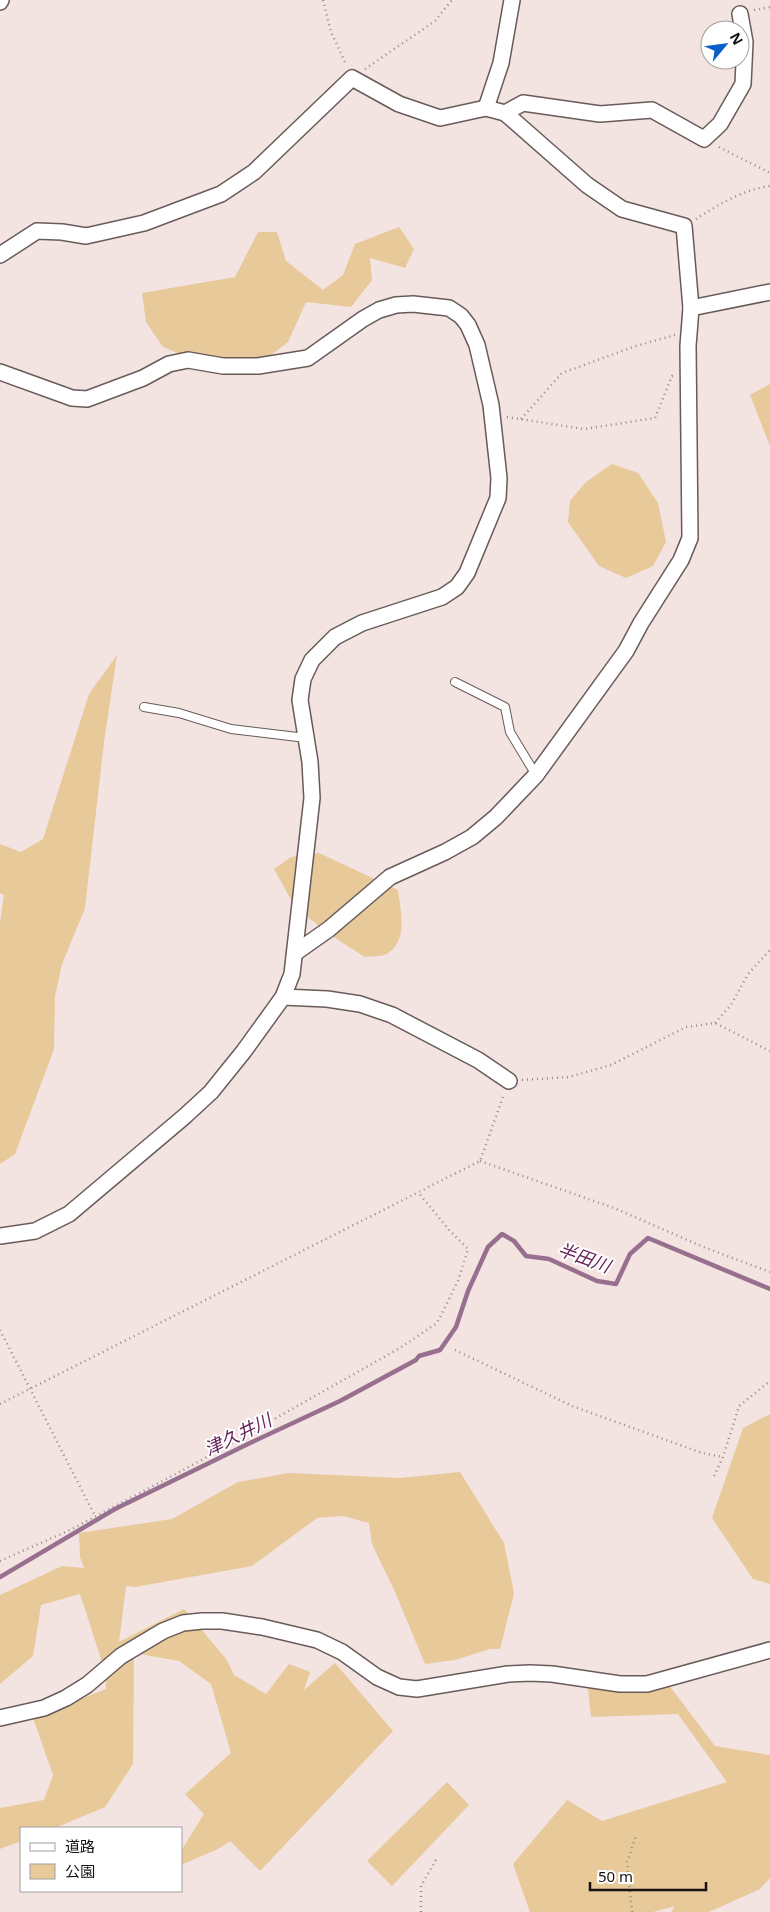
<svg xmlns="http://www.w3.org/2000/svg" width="770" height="1912" viewBox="0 0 770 1912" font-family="'Noto Sans','Noto Sans JP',sans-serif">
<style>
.green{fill:#e8c99a}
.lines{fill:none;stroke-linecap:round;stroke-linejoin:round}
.stream{stroke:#986f8e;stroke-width:4.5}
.service-casing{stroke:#685b59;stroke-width:10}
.minor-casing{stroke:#685b59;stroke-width:18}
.path{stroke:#968b89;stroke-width:2.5;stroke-dasharray:1 4;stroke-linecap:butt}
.service{stroke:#fff;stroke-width:8}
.minor{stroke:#fff;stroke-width:15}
.labels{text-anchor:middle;stroke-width:4;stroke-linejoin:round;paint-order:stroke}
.water-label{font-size:18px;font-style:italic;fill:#66235b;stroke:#fff}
</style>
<rect width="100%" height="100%" fill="#f3e3e1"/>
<g class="green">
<polygon points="399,227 414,249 405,268 370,258 372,280 351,307 306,302 288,342 271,355 239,363 195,360 163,347 146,322 142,293 235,277 258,232 277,232 286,261 323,290 343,275 355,244"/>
<polygon points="770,384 770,446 750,395"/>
<polygon points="612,464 638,473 658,503 666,542 653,566 626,578 599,566 568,522 570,501 586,482"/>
<polygon points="117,655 104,742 85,908 62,964 55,996 54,1049 15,1154 0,1164 0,922 4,895 0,893 0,844 21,852 43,839 89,694"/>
<path d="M 319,853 L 398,890 C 400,910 409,939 388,953 C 383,957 372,956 365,957 L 332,936 L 295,907 L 274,869 L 291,857 Z"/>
<polygon points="770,1414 770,1584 753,1579 712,1518 743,1428"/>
<polygon points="460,1472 504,1543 514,1593 500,1649 490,1649 455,1660 425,1664 395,1592 372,1544 369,1523 343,1516 317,1518 252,1566 135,1587 126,1586 119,1642 184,1609 227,1660 234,1675 266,1694 289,1664 310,1672 304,1690 335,1663 393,1731 260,1871 230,1841 218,1849 181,1865 181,1851 204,1814 185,1794 231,1753 211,1684 179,1661 134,1653 133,1764 105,1807 55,1828 21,1828 21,1841 0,1849 0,1808 44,1800 53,1775 33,1718 106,1689 106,1674 80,1594 41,1605 33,1656 0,1684 0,1595 62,1566 84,1568 80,1557 79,1533 172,1519 238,1482 289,1473 400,1478"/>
<polygon points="665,1680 715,1746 770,1755 770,1878 760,1889 709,1912 671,1912 675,1906 653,1912 530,1912 513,1864 567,1800 602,1821 727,1782 678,1714 591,1717 588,1689 608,1683"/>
<polygon points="447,1782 469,1805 392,1886 367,1861"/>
</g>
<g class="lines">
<polyline class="stream" points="0,1577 115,1509 250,1443 340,1401 416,1360 419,1356 440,1350 456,1327 468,1291 488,1247 502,1234 514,1241 526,1256 549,1259 597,1281 616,1284 630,1254 648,1238 770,1289"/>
<defs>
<g id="service">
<polyline points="455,682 505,707 510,732 536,775"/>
<polyline points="144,707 179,713 231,729 306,738"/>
</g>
<g id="minor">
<polyline points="0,2 1,0"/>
<polyline points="486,108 501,63 512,0"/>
<polyline points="505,113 587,185 622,209 684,226 691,308"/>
<polyline points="0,255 37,231 62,232 86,236 144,223 221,194 254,172 352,78 399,104 440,118 486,108 505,113 523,103 600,114 652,110 704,139 720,124 743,84 745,42 740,14"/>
<polyline points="0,372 72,398 87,399 143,378 169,364 188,360 223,366 258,366 308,358 363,319 379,310 396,305 413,304 449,308 461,316 468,325 477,345 491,405 499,478 498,498 467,573 457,587 442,597 362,623 335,637 312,660 303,679 300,700 310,762 312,798 292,974 283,997 244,1051 211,1092 185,1116 69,1214 35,1231 0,1236"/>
<polyline points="295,953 329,929 390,877 445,852 472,837 496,817 536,775 626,651 641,623 681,560 690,538 688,346 691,308 770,292"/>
<polyline points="283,997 327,999 360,1004 392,1015 478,1060 509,1081"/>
<polyline points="0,1718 44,1708 66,1698 87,1685 121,1656 163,1631 183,1623 202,1621 222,1621 262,1627 317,1640 342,1652 377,1677 399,1687 417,1689 508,1674 530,1673 552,1674 620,1684 647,1684 770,1650"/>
</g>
</defs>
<use href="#service" class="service-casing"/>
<use href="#minor" class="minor-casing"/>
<g class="path">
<polyline points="323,0 331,32 346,64"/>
<polyline points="754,10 770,7"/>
<polyline points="365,69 435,21 452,0"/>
<polyline points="719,147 770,173"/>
<path d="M 696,219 C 718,205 744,189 770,186"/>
<polyline points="507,417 584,429 655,418 672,376 674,376"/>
<polyline points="521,419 562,373 636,346 675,335"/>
<polyline points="715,1023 731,1005 748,974 770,950"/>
<polyline points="522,1080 569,1077 611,1065 686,1027 715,1023 770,1051"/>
<polyline points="480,1161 614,1208 706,1248 770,1272"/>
<polyline points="0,1330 95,1516"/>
<polyline points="455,1350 572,1406 702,1453 723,1457"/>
<polyline points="0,1404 480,1161 504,1094"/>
<polyline points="714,1476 723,1457 739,1406 770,1381"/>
<polyline points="0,1561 70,1530 200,1461 400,1348 437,1323 458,1281 468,1249 450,1231 418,1192"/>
<polyline points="421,1912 421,1886 437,1858"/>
<polyline points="632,1912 627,1862 636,1836"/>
</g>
<use href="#service" class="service"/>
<use href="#minor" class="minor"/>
</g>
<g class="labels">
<g class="water-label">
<text transform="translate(584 1258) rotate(20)" y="6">半田川</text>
<text transform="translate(238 1435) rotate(-26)" y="6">津久井川</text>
</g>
</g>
<rect x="20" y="1827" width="162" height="65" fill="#ffffff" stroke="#a2a0a0"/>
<rect x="30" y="1843" width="25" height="8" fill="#ffffff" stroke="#a2a0a0"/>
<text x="65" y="1852" font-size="15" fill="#171211">道路</text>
<rect x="30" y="1864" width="25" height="15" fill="#e8c99a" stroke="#a2a0a0"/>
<text x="65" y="1877" font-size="15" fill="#171211">公園</text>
<g transform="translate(725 45) rotate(61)"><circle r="24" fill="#ffffff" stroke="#a2a0a0"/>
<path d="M0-4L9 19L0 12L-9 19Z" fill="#095ec7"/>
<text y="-8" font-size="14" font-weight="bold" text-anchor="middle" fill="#171211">N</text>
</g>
<path d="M590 1882v8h116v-8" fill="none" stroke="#171211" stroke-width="2.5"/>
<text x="598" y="1882" font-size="15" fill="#171211" stroke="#ffffff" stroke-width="4" paint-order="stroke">50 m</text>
</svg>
